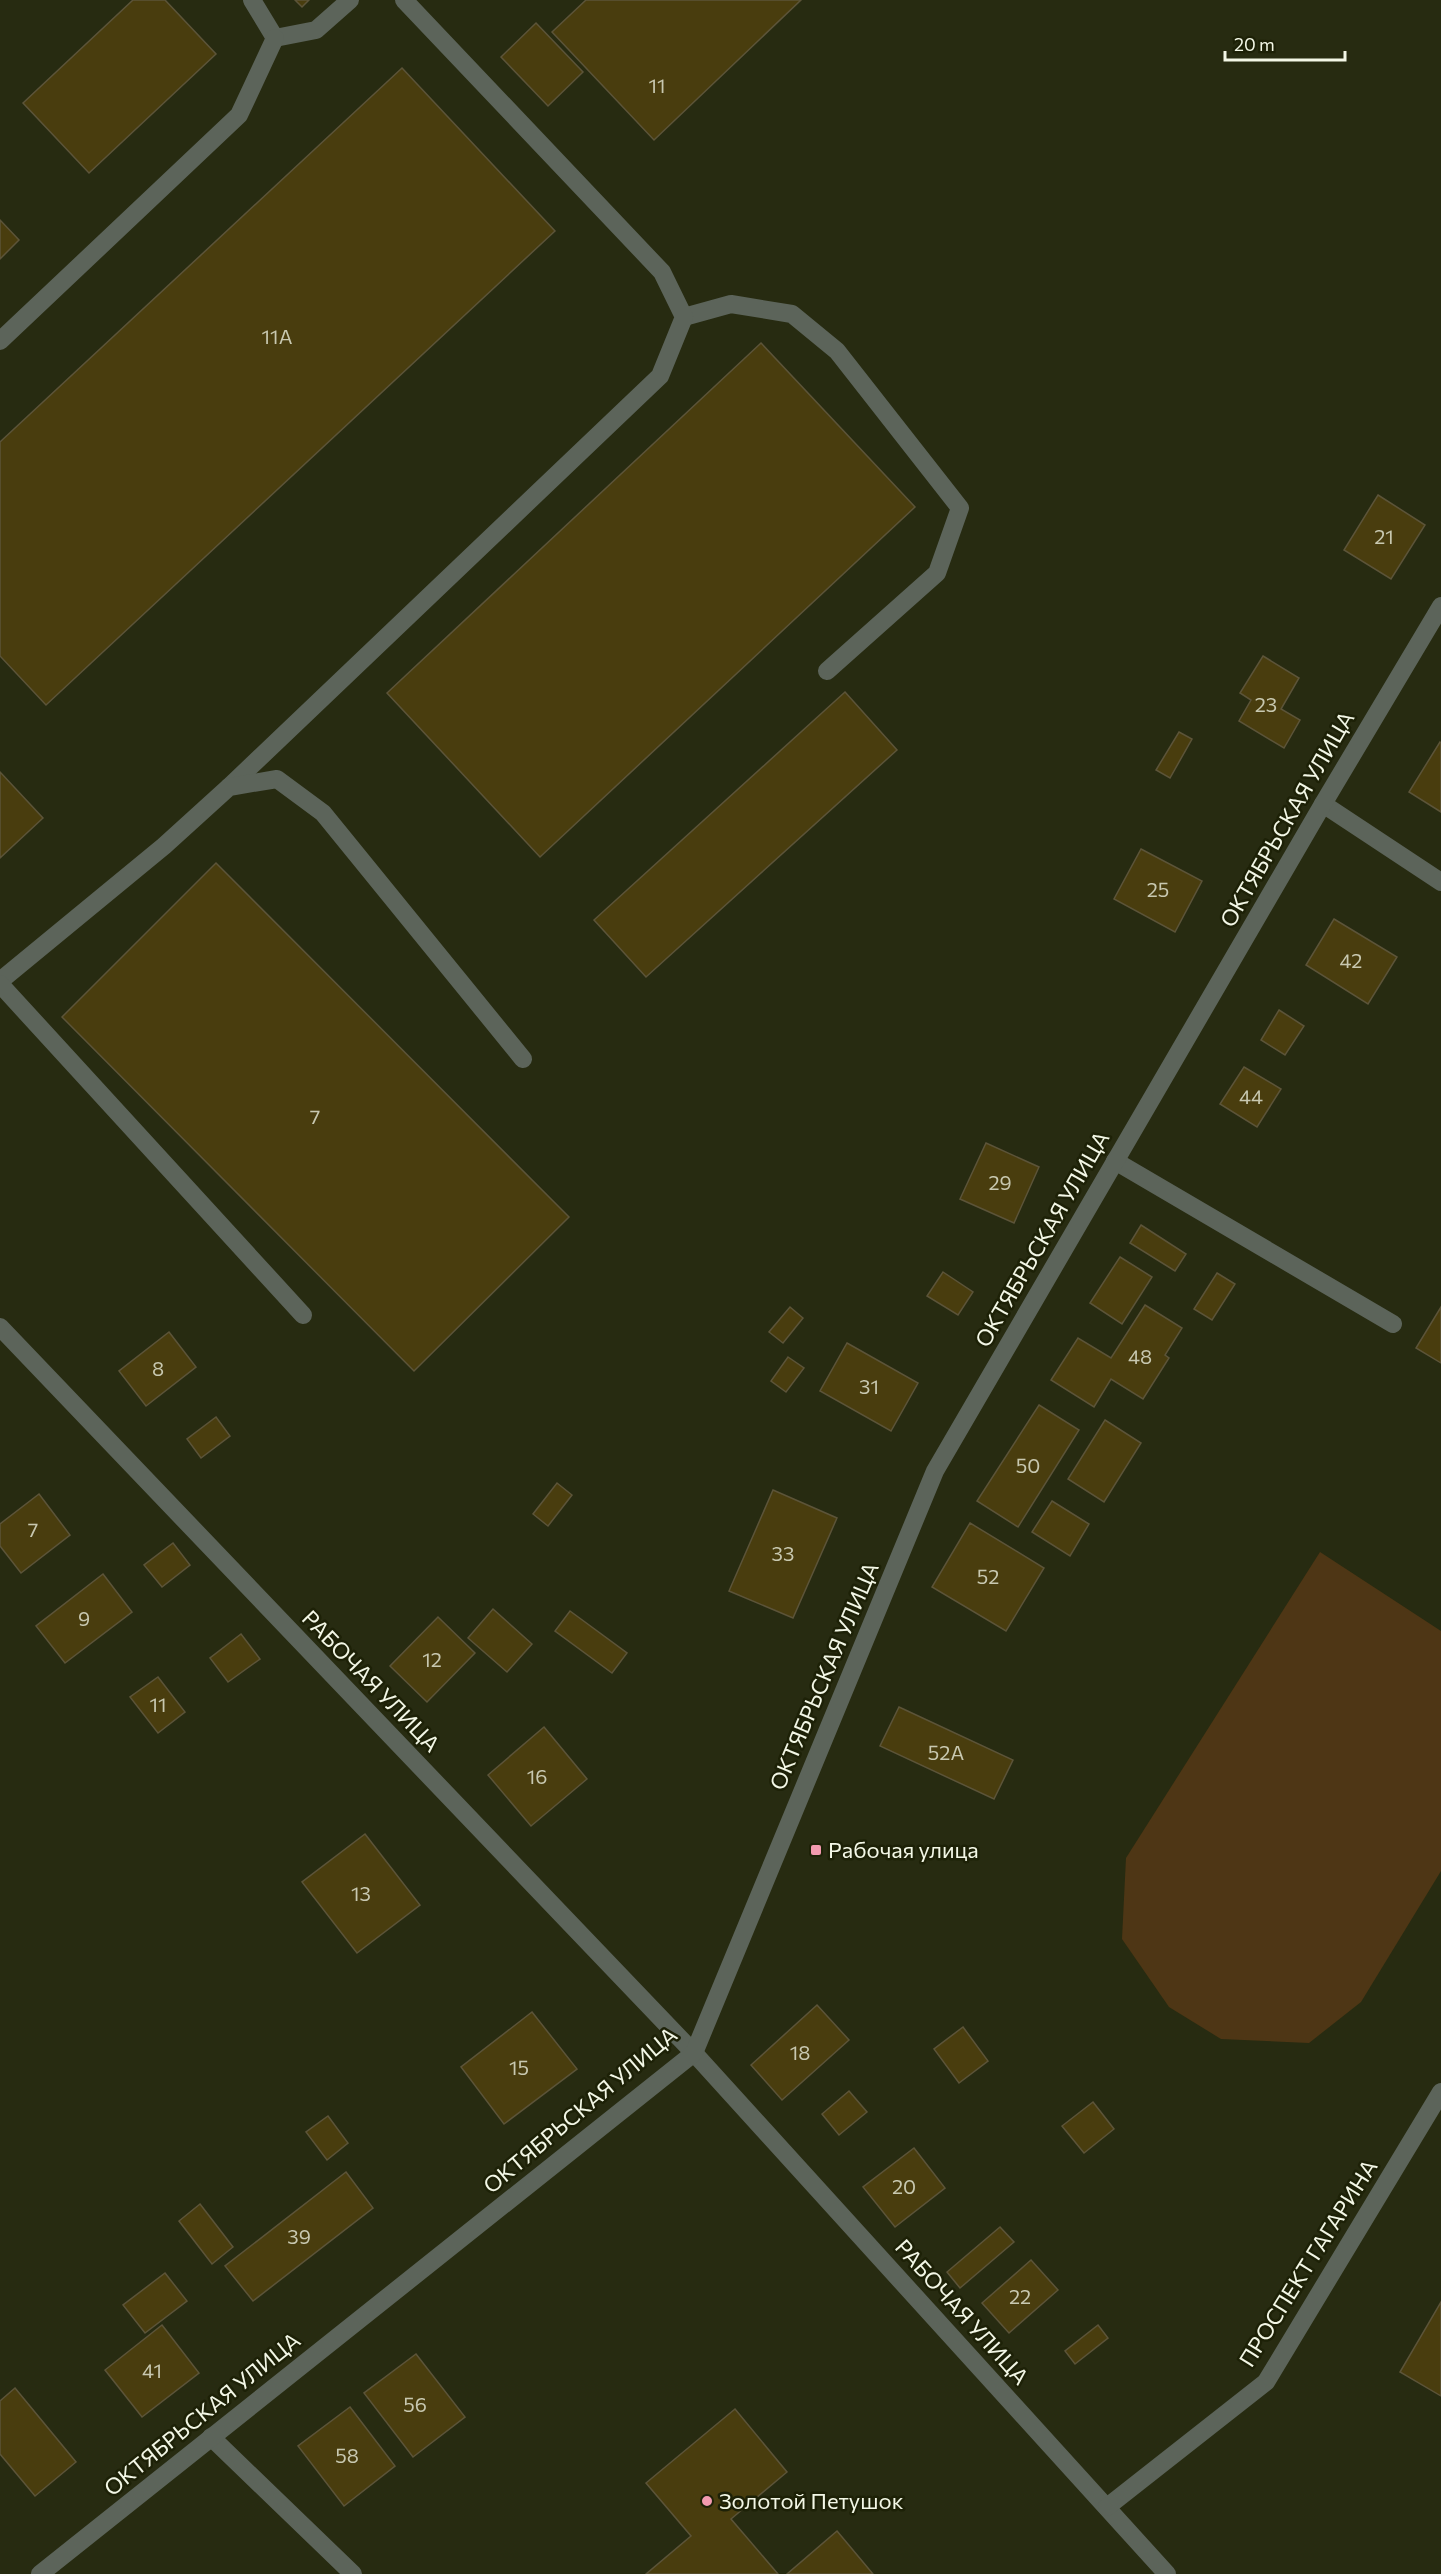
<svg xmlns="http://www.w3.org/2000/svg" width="1441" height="2574" viewBox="0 0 1441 2574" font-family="Commissioner,sans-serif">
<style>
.green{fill:#4e3615}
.building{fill:#493d0e;stroke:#5c5439;stroke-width:1.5}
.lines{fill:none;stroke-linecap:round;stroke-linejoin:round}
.minor{stroke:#5c645a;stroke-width:18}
.poi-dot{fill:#f29aaf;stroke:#1d2107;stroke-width:2}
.labels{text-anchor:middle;stroke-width:5;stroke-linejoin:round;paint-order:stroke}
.number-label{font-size:20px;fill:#c8c8b0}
.street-label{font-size:22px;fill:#f3f7e6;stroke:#1d2107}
.poi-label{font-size:22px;fill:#f3f7e6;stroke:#1d2107;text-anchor:start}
</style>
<rect width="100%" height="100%" fill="#272b11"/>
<polygon class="green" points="1320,1552 1441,1631 1441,1871 1361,2002 1309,2043 1221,2039 1169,2007 1122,1939 1126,1858"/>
<g class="building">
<polygon points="133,0 165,0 216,54 89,173 23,103"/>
<polygon points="295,0 309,0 302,7"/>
<polygon points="586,0 801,0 654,140 552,32"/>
<polygon points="536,23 583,72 548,106 501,57"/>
<polygon points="402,68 555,231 46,705 0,656 0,442"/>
<polygon points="0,220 19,240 0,259"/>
<polygon points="761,343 915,507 540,857 387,693"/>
<polygon points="1378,495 1425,525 1391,579 1344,550"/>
<polygon points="1263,656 1299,678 1281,709 1300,720 1284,748 1239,721 1251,700 1240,693"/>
<polygon points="845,692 897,750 646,977 594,920"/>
<polygon points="1179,732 1192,739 1170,778 1156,770"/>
<polygon points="1440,742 1441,743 1441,812 1409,792"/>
<polygon points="0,772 43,818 0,858"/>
<polygon points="1141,849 1202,881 1175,932 1114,899"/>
<polygon points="216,863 569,1217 414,1371 62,1017"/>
<polygon points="1334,919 1397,957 1368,1004 1306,965"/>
<polygon points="1279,1010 1304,1026 1285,1055 1261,1040"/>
<polygon points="1244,1067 1281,1089 1257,1127 1220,1104"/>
<polygon points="986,1143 1039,1167 1014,1223 960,1199"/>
<polygon points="1141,1225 1186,1254 1175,1271 1130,1243"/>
<polygon points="1120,1257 1152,1277 1122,1324 1090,1303"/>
<polygon points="943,1272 973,1292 958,1315 927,1296"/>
<polygon points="1217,1273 1235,1284 1212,1320 1194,1309"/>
<polygon points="1145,1305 1182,1328 1165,1355 1169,1358 1143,1399 1111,1379 1094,1407 1051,1380 1078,1338 1111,1358"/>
<polygon points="790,1307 803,1318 783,1343 769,1332"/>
<polygon points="1441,1307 1441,1363 1416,1348"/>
<polygon points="169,1332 196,1367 146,1406 119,1371"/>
<polygon points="847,1343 918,1383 891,1431 820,1391"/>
<polygon points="788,1357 804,1368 786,1392 771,1381"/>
<polygon points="1039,1405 1079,1430 1018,1527 977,1501"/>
<polygon points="216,1417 230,1436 201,1458 187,1439"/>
<polygon points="1105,1420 1141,1443 1104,1502 1068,1479"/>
<polygon points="557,1483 572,1495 548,1526 533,1514"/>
<polygon points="773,1490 837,1518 793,1618 729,1591"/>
<polygon points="39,1494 70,1535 21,1573 0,1546 0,1524"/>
<polygon points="1052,1501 1089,1524 1070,1556 1032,1532"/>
<polygon points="970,1523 1044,1568 1006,1631 932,1587"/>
<polygon points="173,1543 190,1565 162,1587 144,1565"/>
<polygon points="103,1574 132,1612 65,1663 36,1626"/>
<polygon points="493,1609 532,1644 507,1672 468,1638"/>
<polygon points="570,1611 627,1653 612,1673 555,1631"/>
<polygon points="438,1617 475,1653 427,1702 390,1666"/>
<polygon points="241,1634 260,1659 228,1682 210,1658"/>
<polygon points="158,1677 185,1712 158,1733 130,1697"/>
<polygon points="899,1707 1013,1760 994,1799 880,1746"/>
<polygon points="544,1727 587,1779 531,1826 488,1775"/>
<polygon points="365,1834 420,1905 357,1953 302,1882"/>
<polygon points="817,2005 849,2040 782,2100 751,2065"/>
<polygon points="532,2012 577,2069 504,2124 461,2067"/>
<polygon points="963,2027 988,2061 959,2083 934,2049"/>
<polygon points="849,2091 867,2112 839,2135 822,2114"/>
<polygon points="1093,2102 1114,2129 1084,2153 1062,2126"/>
<polygon points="328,2116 348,2143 327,2160 306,2132"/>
<polygon points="914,2148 945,2188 895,2227 863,2187"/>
<polygon points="346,2172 373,2208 253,2301 225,2266"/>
<polygon points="200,2204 233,2247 212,2264 179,2221"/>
<polygon points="1000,2227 1014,2242 960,2288 947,2272"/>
<polygon points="1031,2260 1058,2290 1009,2333 982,2303"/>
<polygon points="165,2273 187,2301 145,2333 123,2305"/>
<polygon points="1441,2302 1441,2396 1400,2372"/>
<polygon points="162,2325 199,2373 142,2417 105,2370"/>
<polygon points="1098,2325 1108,2338 1075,2364 1065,2351"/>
<polygon points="416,2354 465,2417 413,2457 364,2393"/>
<polygon points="15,2388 76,2462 35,2496 0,2454 0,2401"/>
<polygon points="350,2407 395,2466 344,2506 298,2446"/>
<polygon points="735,2409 787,2472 731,2519 778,2574 646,2574 691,2536 646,2483"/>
<polygon points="837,2531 873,2574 787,2574"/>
</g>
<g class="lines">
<g class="minor">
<polyline points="252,0 275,38 316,30 350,0"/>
<polyline points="684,317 731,304 792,314 837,351 960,508 937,573 827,671"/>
<polyline points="0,341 239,115 275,38"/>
<polyline points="229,787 660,376 684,317 662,272 404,0"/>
<polyline points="1323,804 1441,882"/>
<polyline points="0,981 164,846 229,787 277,779 323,813 523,1059"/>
<polyline points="0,984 303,1315"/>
<polyline points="1115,1161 1393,1324"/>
<polyline points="0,1327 694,2053 1167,2574"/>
<polyline points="211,2437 353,2574"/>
<polyline points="1107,2507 1266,2382 1441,2092"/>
<polyline points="40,2574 694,2053 935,1471 1323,804 1441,606"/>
</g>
</g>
<g class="poi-dot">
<rect x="810" y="1844" width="12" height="12" rx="3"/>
<circle cx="707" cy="2501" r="6"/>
</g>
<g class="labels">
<g class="number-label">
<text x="657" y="93">11</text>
<text x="277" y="344">11А</text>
<text x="1384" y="544">21</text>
<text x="1266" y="712">23</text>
<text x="1158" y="897">25</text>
<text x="1351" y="968">42</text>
<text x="1251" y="1104">44</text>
<text x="315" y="1124">7</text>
<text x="1000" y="1190">29</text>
<text x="1140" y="1364">48</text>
<text x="158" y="1376">8</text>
<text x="869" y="1394">31</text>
<text x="1028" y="1473">50</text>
<text x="33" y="1537">7</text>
<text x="783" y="1561">33</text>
<text x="988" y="1584">52</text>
<text x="84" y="1626">9</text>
<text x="432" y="1667">12</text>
<text x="158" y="1712">11</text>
<text x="946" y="1760">52А</text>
<text x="537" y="1784">16</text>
<text x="361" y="1901">13</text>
<text x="800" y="2060">18</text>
<text x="519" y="2075">15</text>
<text x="904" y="2194">20</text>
<text x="299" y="2244">39</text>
<text x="1020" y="2304">22</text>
<text x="152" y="2378">41</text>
<text x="415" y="2412">56</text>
<text x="347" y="2463">58</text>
</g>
<g class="street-label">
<text transform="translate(1287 819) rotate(-60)" y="8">ОКТЯБРЬСКАЯ УЛИЦА</text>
<text transform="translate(1042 1239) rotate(-60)" y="8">ОКТЯБРЬСКАЯ УЛИЦА</text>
<text transform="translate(824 1676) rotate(-67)" y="8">ОКТЯБРЬСКАЯ УЛИЦА</text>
<text transform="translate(371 1681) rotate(46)" y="8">РАБОЧАЯ УЛИЦА</text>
<text transform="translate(580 2110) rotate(-40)" y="8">ОКТЯБРЬСКАЯ УЛИЦА</text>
<text transform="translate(1308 2263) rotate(-58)" y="8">ПРОСПЕКТ ГАГАРИНА</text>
<text transform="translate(962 2312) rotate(48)" y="8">РАБОЧАЯ УЛИЦА</text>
<text transform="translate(202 2414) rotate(-39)" y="8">ОКТЯБРЬСКАЯ УЛИЦА</text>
</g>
<g class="poi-label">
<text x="828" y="1858">Рабочая улица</text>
<text x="719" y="2509">Золотой Петушок</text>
</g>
</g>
<path d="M1225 51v9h120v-9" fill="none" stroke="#f3f7e6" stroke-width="3"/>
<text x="1234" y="51" font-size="18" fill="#f3f7e6" stroke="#1d2107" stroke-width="4.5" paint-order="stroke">20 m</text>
</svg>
